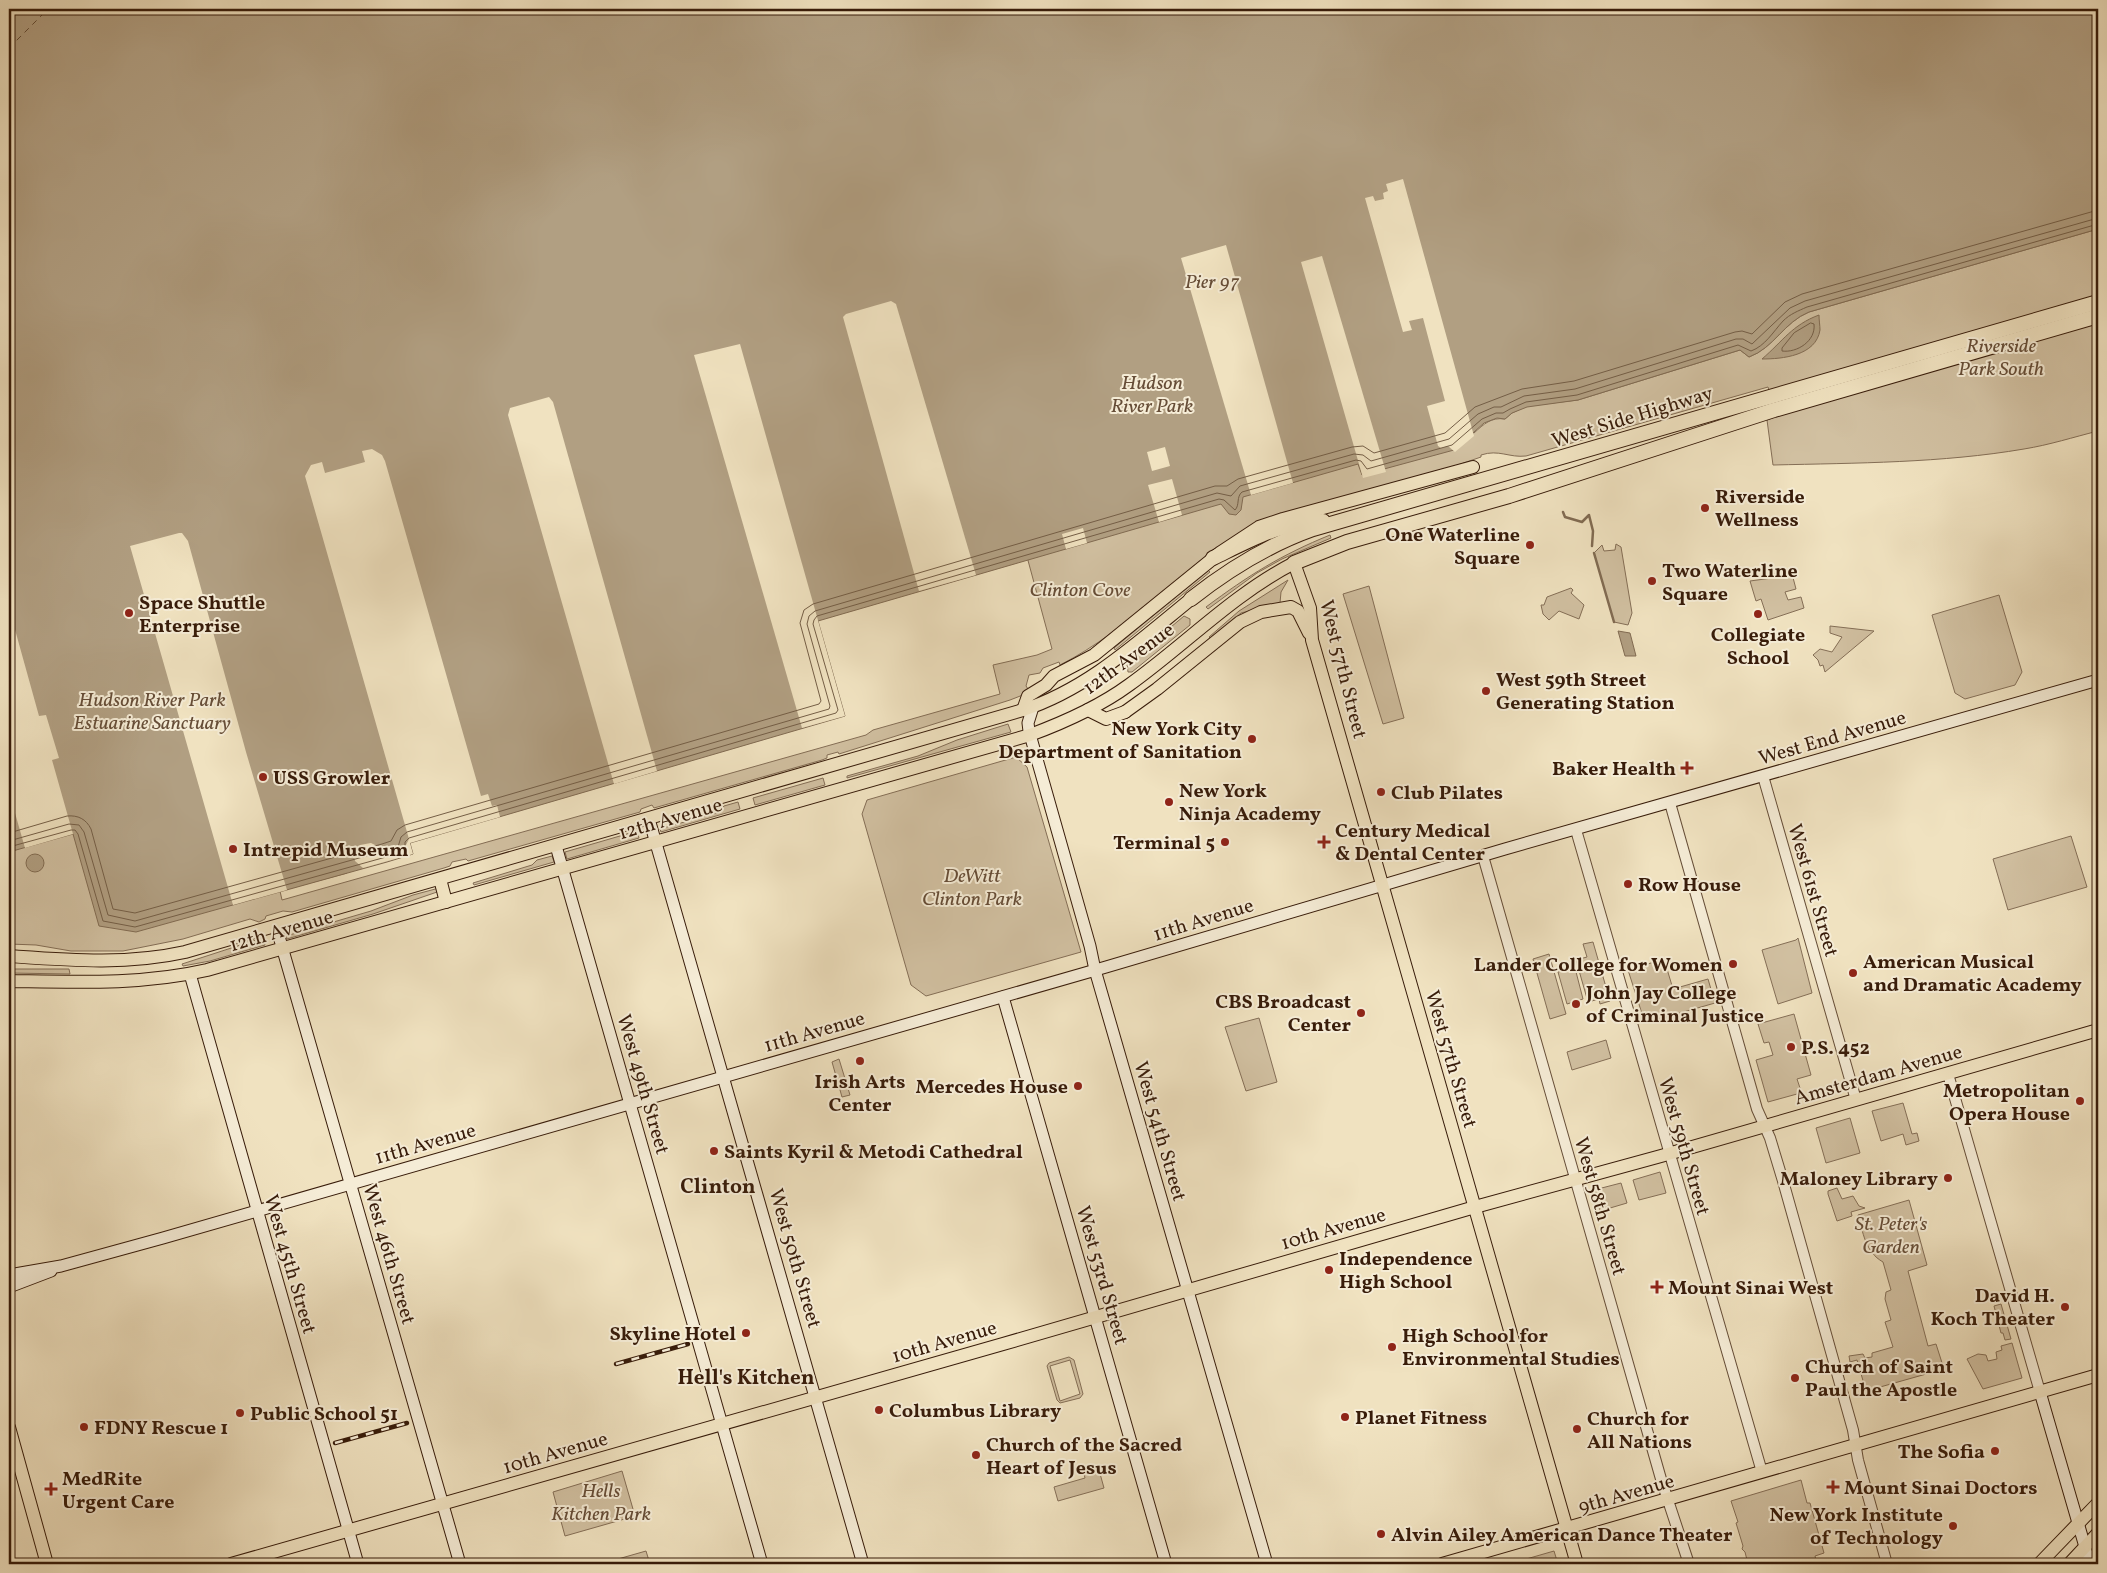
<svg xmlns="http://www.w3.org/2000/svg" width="2107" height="1573" viewBox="0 0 2107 1573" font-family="Vollkorn,serif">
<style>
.green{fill:#d1c0a1;stroke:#846e56;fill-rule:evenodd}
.water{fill:#b19f82;stroke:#816b52}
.pier{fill:#f0e2c0}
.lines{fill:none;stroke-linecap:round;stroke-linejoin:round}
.shore{stroke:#745e46;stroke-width:1}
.stream{stroke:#816b52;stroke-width:2.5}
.ferry{stroke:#624a34;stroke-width:1;stroke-dasharray:6 5;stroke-linecap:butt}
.tertiary-casing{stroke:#664e38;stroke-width:12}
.secondary-casing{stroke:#381c0a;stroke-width:13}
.primary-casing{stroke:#381c0a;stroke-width:14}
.trunk-casing{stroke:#381c0a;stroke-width:14}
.motorway-casing{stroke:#381c0a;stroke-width:16}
.tertiary{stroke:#f5ecd6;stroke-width:10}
.secondary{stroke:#f5ecd6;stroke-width:11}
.primary{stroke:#f0e2c0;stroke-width:12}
.trunk{stroke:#f0e2c0;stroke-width:12}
.motorway{stroke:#f0e2c0;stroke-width:14}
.rail-casing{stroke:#381c0a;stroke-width:4.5}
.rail{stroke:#f5ecd6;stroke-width:2.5;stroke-dasharray:8;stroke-linecap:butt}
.poi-dot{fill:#8f2418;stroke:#f5ecd6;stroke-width:2}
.labels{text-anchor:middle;stroke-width:4;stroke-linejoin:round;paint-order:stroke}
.park-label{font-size:20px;font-style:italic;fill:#664d37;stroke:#f5ecd6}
.street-label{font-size:20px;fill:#381c0a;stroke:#f5ecd6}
.poi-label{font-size:20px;font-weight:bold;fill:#381c0a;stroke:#f5ecd6;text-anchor:start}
.neighbourhood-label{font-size:21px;font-weight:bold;fill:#381c0a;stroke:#f5ecd6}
</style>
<rect width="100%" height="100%" fill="#f0e2c0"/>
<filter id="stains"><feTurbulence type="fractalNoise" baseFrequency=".004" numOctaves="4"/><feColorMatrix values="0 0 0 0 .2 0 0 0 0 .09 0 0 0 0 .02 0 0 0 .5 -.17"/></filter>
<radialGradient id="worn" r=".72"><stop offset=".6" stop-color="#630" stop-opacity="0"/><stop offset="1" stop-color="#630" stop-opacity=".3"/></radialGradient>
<g class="green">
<path d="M 2098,229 L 2098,431 C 2074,437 2049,445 2024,449 C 1942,463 1857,463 1773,465 L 1767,420 L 1777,416 L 1768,387 L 1526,456 C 1509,458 1499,449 1481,455 L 1481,457 L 1455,466 L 1250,526 C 1183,567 1131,629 1060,665 L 1059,662 L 1043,668 L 1040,673 L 1029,675 L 1026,686 L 1028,689 L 1028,693 L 1010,700 L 839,754 L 838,752 L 827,755 L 827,758 L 822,760 L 654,808 L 652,805 L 641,809 L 640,812 L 633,814 L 468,861 L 466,859 L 452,862 L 450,866 L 444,868 L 292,912 L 283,911 L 266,916 L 265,919 L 259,922 L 250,919 L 183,939 L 123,951 L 71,951 L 36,945 L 9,944 L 9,549 L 347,873 L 280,891 L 282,900 L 866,735 L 873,730 L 1000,694 L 993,665 L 1037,655 L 1052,649 L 952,280 L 1474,433 C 1484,424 1491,417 1505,419 L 1512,413 L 1527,406 L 1578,400 L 1740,350 L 1749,357 C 1774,348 1784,322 1809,312 Z"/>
<path d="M 1330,535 L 1331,538 L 1282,559 L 1257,573 L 1208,609 L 1206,607 C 1249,575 1281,555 1330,535 Z"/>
<polygon points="1616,544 1621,547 1632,613 1628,625 1614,622 1594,553 1602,545 1604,551 1615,550"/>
<polygon points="1208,570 1210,572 1115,650 1114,648"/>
<polygon points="1791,570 1796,589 1785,592 1788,600 1801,597 1804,608 1768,620 1761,599 1756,601 1750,581 1772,578 1771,575"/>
<polygon points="1288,580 1281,592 1280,603 1241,613 1211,639 1209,637 1239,611"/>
<polygon points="1369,586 1404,718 1383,724 1343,594"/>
<polygon points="1571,588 1573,590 1571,593 1584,605 1579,619 1559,611 1549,620 1543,614 1541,605 1544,605 1547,597"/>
<polygon points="1999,595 2022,672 2015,685 1965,699 1955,693 1932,615"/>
<polygon points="1184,616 1190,619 1190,625 1132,672 1128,672 1127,664"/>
<polygon points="1830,626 1874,631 1825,672 1823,665 1820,666 1818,660 1813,655 1820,649 1832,652 1842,637 1830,633"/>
<polygon points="1008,724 1011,732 847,778 847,776 918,756 957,740"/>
<polygon points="1016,757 1027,767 1081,952 926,996 911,985 862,814 867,800"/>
<polygon points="823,778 825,785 755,805 753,798"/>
<polygon points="738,802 740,809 661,832 660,829 719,812 724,806"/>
<polygon points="637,831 639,838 567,859 565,852"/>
<polygon points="2071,836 2087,887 2008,910 1993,859"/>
<polygon points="552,856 554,862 474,885 473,883 532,865 537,860"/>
<polygon points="439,888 440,891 373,914 287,939 286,936 371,911 413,895"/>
<polygon points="262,938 265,945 210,961 183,966 182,964"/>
<polygon points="1798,938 1812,993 1778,1004 1762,950 1796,940"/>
<polygon points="1593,942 1610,1001 1600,1004 1599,999 1588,1002 1576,960 1587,957 1583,944"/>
<polygon points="1549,954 1566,1014 1550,1019 1533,959"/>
<polygon points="1664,959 1673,989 1708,979 1715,1003 1645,1023 1628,970"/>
<polygon points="1575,968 1583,999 1567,1004 1558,972"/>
<polygon points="9,969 69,969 70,974 9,973"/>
<polygon points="1794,1014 1811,1075 1797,1079 1801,1091 1797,1094 1768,1102 1756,1060 1773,1055 1769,1042 1764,1043 1758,1024"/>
<polygon points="1259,1018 1277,1082 1246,1091 1225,1027"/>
<polygon points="1606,1040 1611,1058 1572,1070 1567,1052"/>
<polygon points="839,1059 850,1095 842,1097 832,1062"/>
<polygon points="1903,1103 1912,1134 1917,1133 1919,1141 1906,1145 1903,1134 1881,1141 1872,1111"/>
<polygon points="1850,1118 1860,1153 1826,1163 1816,1128"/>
<polygon points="1660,1172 1666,1193 1639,1200 1633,1180"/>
<polygon points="1621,1183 1627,1203 1600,1211 1594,1190"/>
<polygon points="1837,1188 1842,1199 1853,1196 1859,1206 1865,1208 1851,1212 1852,1216 1837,1221 1828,1194 1828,1191"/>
<path d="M 1909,1200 L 1927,1265 L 1908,1271 L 1928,1346 L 1936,1344 L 1944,1369 L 1866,1391 L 1857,1360 L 1850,1362 L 1849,1356 L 1863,1354 L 1865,1358 L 1872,1357 L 1872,1353 L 1893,1347 L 1885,1322 L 1891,1320 L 1885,1299 L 1886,1292 L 1891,1290 L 1883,1262 C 1865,1252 1863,1232 1858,1215 Z"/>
<polygon points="2001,1304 2011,1339 2005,1340 2003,1333 2001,1333 1994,1306"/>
<polygon points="2012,1343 2022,1378 1983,1389 1967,1359 1978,1354 1986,1355 1988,1361 1997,1359 1996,1352 2002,1350 2001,1346"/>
<path d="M 1069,1357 L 1074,1360 L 1083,1394 L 1080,1398 L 1060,1403 L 1057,1400 L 1047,1366 L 1049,1363 ZM 1070,1360 L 1080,1394 L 1060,1401 L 1050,1366 Z"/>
<polygon points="1099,1470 1104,1488 1058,1501 1054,1487 1085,1478 1084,1474"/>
<polygon points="622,1471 635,1516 565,1536 553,1492"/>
<polygon points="1801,1480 1807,1503 1810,1503 1824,1553 1815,1556 1817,1564 1748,1564 1745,1552 1742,1549 1743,1546 1736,1523 1738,1522 1731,1501"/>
<polygon points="646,1551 650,1564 612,1564 611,1561"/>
<polygon points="1554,1551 1558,1564 1509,1564"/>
</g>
<g class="water">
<path d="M 9,9 L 2098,9 L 2098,229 L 1809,312 C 1784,322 1774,348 1749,357 L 1740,350 L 1578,400 L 1527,407 L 1512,413 L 1505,419 L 1497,418 L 1484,423 L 1454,450 L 1362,475 L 1358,464 L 1243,497 L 1241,510 L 1236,515 L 1229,514 L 1221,504 L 818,621 L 845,716 L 410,843 L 413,854 L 387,862 L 136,932 L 99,926 L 73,834 L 9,852 Z"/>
<path d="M 1819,315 C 1819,320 1820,326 1820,330 C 1816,356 1782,359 1762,359 C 1783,341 1792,325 1819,315 Z"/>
<polygon points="1618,631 1630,633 1636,656 1625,656"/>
<circle cx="35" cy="863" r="9"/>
</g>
<g class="pier">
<polygon points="1403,179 1474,436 1455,452 1448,446 1441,448 1438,446 1427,406 1445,401 1423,318 1409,321 1412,330 1403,332 1365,198 1373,196 1375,201 1384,199 1383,193 1388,191 1386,184"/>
<polygon points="1226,245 1293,483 1251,495 1181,258"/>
<polygon points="1322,256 1386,472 1363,478 1301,262"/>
<polygon points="891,301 896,304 976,575 919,591 843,317 846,314"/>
<polygon points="740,344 845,716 802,728 694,355"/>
<polygon points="549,397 553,402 657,771 614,784 508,415 510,408"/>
<polygon points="1165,447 1170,466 1152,471 1147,452"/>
<polygon points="372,449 382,455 385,461 481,796 488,794 492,806 497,805 500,817 410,843 413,854 363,868 355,861 354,855 360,845 371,843 391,853 406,845 409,839 305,476 311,465 322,462 325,473 365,462 362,451"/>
<polygon points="1172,479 1182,515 1159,522 1148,485"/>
<polygon points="1083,528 1087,543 1066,549 1062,534"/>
<polygon points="179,533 182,533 188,541 246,752 287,890 233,905 130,546"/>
<polygon points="9,608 39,716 46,715 59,758 52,760 73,834 25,848 9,792"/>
</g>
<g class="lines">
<g class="shore">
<path d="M 1811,323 L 1814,324 C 1816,341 1797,353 1782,351 L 1782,348 L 1794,333 Z"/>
<path d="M 9,833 L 67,816 C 78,815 86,819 91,829 L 113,909 L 135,913 L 382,844 L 391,841 L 397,830 L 405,825 L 819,704 L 821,701 L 800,623 L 804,610 L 813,604 L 1215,486 L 1227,486 L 1238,479 L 1352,447 L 1363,446 L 1374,453 L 1445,433 L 1475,407 L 1522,389 L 1574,381 L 1735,332 L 1742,331 L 1752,334 L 1785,302 L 1802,294 L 2098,210"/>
<polyline points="9,841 69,824 79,825 84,832 108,915 135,921 384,851 398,847 401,837 407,832 829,709 830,706 807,624 809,616 815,611 1217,493 1231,496 1240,486 1354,454 1363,455 1371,461 1449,439 1478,414 1494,407 1501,407 1524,396 1575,389 1736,339 1743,339 1752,344 1790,308 1805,301 2098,218"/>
<path d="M 9,847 L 71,830 L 75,830 L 78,834 L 103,921 L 135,927 L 386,857 L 405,851 L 405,842 L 409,838 L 836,713 L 838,710 L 813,624 L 814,620 L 817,616 L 1219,499 L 1224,500 L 1235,510 C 1240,505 1236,497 1242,492 L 1356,460 L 1361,461 L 1367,469 L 1452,445 L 1482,419 L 1496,413 L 1503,413 L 1510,409 L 1526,402 L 1577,395 L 1738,345 L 1751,351 C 1765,346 1773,332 1783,321 C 1790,314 1798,311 1807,307 L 2098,224"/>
</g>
<g class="stream">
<polyline points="1563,512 1565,517 1582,522 1589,515 1593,531 1592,546"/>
<polyline points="1594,553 1614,622"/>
</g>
<polyline class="ferry" points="9,48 48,9"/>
<defs>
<g id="tertiary">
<polyline points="1763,776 1856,1100"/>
<polyline points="1670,803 1757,1109 1770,1138 1783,1181 1853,1430 1858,1460 1887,1564"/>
<polyline points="1576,830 1762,1472"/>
<polyline points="1483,856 1661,1479 1689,1564"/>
<polyline points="1948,1074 2040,1392"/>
</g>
<g id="secondary">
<polyline points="1033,707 1028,723 1029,731 1090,946 1095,970 1267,1564"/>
<polyline points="649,819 863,1564"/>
<polyline points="556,846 762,1564"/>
<polyline points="276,926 460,1564"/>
<polyline points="190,974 358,1564"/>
<polyline points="1003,997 1166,1564"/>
<polyline points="9,1275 61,1266 163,1238 1106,967 1505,849 2098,680"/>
<polyline points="9,1287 51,1271"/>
<polyline points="2040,1392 2090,1564"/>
</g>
<g id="primary">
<polyline points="1294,563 1310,608 1312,640 1577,1564"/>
<polyline points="1125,712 1157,689 1240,622 1261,612 1291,607 1298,611 1309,633"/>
<polyline points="9,1427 47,1564"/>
<polyline points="231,1564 1003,1344 1475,1207 1661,1156 2098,1030"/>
<polyline points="1442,1564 2098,1375"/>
<polyline points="2039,1564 2098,1503"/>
<polyline points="2069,1564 2098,1533"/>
</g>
<g id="trunk">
<polyline points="1023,710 1028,696 1046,685 1054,676 1094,655 1221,552 1259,527 1283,519 1473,467"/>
<polyline points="1088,710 1106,719 1125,712"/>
<polyline points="440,879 446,902"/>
<path d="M 9,956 C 68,960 127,965 185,952 L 1023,710 C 1088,689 1139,641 1191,599"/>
<path d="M 9,981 C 75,982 142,985 207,970 L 1030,735 C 1065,722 1099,707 1129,685 C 1185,645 1232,595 1294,563"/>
</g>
<g id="motorway">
<path d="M 1213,558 C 1248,541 1283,521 1323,521"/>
<polyline points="1294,563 1347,542 1509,496 1774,410 2098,316"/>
<path d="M 1191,599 C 1229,569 1268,545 1313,529 L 2098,302"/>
</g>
</defs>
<use href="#tertiary" class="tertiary-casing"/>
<use href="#secondary" class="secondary-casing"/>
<use href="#primary" class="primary-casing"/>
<use href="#trunk" class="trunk-casing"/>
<use href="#motorway" class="motorway-casing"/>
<use href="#tertiary" class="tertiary"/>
<use href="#secondary" class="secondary"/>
<use href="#primary" class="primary"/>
<use href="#trunk" class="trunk"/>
<use href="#motorway" class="motorway"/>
<defs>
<g id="rail">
<polyline points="616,1364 688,1344"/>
<polyline points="335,1443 407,1423"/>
</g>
</defs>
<use href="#rail" class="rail-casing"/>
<use href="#rail" class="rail"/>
</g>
<g class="poi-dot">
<circle cx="1705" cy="508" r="5"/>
<circle cx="1530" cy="545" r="5"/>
<circle cx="1652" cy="581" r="5"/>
<circle cx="129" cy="613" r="5"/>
<circle cx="1758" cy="614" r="5"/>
<circle cx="1486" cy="691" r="5"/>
<circle cx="1252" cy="739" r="5"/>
<path d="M1684.5 760.5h5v5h5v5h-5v5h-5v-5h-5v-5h5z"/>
<circle cx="263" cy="777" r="5"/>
<circle cx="1381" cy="792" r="5"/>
<circle cx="1169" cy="802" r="5"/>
<circle cx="1225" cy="842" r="5"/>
<path d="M1321.5 834.5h5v5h5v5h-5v5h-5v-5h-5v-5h5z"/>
<circle cx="233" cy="849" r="5"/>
<circle cx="1628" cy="884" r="5"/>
<circle cx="1733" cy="964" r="5"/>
<circle cx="1853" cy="973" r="5"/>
<circle cx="1576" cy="1004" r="5"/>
<circle cx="1361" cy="1013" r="5"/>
<circle cx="1791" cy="1047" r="5"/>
<circle cx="860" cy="1061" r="5"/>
<circle cx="1078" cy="1086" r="5"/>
<circle cx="2080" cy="1101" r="5"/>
<circle cx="714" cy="1151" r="5"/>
<circle cx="1948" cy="1178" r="5"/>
<circle cx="1329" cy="1270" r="5"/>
<path d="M1654.5 1279.5h5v5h5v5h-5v5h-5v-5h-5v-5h5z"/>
<circle cx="2065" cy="1307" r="5"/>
<circle cx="746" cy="1333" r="5"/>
<circle cx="1392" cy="1347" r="5"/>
<circle cx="1795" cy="1378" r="5"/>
<circle cx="879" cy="1410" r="5"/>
<circle cx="240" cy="1413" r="5"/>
<circle cx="1345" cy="1417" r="5"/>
<circle cx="84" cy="1427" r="5"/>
<circle cx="1577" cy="1429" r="5"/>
<circle cx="1995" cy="1451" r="5"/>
<circle cx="976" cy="1455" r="5"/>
<path d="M1830.5 1479.5h5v5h5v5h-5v5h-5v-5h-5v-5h5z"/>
<path d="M48.5 1481.5h5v5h5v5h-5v5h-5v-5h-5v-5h5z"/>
<circle cx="1953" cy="1526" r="5"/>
<circle cx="1381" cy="1534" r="5"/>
</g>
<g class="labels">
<g class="park-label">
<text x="1212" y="288">Pier 97</text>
<text x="2001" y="352">Riverside<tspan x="2001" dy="23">Park South</tspan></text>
<text x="1152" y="389">Hudson<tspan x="1152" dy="23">River Park</tspan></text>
<text x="1080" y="596">Clinton Cove</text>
<text x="152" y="706">Hudson River Park<tspan x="152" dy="23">Estuarine Sanctuary</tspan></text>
<text x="972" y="882">DeWitt<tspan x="972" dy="23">Clinton Park</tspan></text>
<text x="1891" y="1230">St. Peter's<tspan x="1891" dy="23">Garden</tspan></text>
<text x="601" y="1497">Hells<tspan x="601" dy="23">Kitchen Park</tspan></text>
</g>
<g class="street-label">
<text transform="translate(1632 416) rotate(-17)" y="7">West Side Highway</text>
<text transform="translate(1128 658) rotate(-36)" y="7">12th Avenue</text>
<text transform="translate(1344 669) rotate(76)" y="7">West 57th Street</text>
<text transform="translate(1832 737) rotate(-16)" y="7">West End Avenue</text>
<text transform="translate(670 818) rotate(-16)" y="7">12th Avenue</text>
<text transform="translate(1814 890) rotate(74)" y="7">West 61st Street</text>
<text transform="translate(1203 919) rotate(-17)" y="7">11th Avenue</text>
<text transform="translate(281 930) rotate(-16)" y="7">12th Avenue</text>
<text transform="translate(814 1031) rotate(-16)" y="7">11th Avenue</text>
<text transform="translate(1452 1059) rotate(74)" y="7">West 57th Street</text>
<text transform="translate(1878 1074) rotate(-16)" y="7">Amsterdam Avenue</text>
<text transform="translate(644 1084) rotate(74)" y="7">West 49th Street</text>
<text transform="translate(1161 1131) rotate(74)" y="7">West 54th Street</text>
<text transform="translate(425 1143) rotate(-16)" y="7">11th Avenue</text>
<text transform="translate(1685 1146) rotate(74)" y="7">West 59th Street</text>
<text transform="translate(1601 1206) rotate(74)" y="7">West 58th Street</text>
<text transform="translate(1333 1228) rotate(-16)" y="7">10th Avenue</text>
<text transform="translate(390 1254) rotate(74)" y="7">West 46th Street</text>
<text transform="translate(796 1258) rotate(74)" y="7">West 50th Street</text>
<text transform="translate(291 1264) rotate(74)" y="7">West 45th Street</text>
<text transform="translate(1103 1275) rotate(74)" y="7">West 53rd Street</text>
<text transform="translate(944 1341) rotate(-16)" y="7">10th Avenue</text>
<text transform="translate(555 1452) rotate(-16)" y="7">10th Avenue</text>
<text transform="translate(1626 1493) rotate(-16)" y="7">9th Avenue</text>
</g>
<g class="poi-label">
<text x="1715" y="503">Riverside<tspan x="1715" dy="23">Wellness</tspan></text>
<text x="1520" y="541" text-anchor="end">One Waterline<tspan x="1520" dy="23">Square</tspan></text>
<text x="1662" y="577">Two Waterline<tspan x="1662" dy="23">Square</tspan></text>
<text x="139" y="609">Space Shuttle<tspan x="139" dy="23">Enterprise</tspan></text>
<text x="1758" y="641" text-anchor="middle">Collegiate<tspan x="1758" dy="23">School</tspan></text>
<text x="1496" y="686">West 59th Street<tspan x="1496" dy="23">Generating Station</tspan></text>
<text x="1242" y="735" text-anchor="end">New York City<tspan x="1242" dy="23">Department of Sanitation</tspan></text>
<text x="1676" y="775" text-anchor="end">Baker Health</text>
<text x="273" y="784">USS Growler</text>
<text x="1179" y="797">New York<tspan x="1179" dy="23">Ninja Academy</tspan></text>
<text x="1391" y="799">Club Pilates</text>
<text x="1335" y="837">Century Medical<tspan x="1335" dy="23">&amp; Dental Center</tspan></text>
<text x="1215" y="849" text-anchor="end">Terminal 5</text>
<text x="243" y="856">Intrepid Museum</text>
<text x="1638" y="891">Row House</text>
<text x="1863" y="968">American Musical<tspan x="1863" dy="23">and Dramatic Academy</tspan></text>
<text x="1723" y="971" text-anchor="end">Lander College for Women</text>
<text x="1586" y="999">John Jay College<tspan x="1586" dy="23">of Criminal Justice</tspan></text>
<text x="1351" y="1008" text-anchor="end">CBS Broadcast<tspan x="1351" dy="23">Center</tspan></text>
<text x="1801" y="1054">P.S. 452</text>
<text x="860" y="1088" text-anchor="middle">Irish Arts<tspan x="860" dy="23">Center</tspan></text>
<text x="1068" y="1093" text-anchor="end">Mercedes House</text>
<text x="2070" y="1097" text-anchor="end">Metropolitan<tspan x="2070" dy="23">Opera House</tspan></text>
<text x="724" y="1158">Saints Kyril &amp; Metodi Cathedral</text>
<text x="1938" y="1185" text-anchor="end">Maloney Library</text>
<text x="1339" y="1265">Independence<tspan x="1339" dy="23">High School</tspan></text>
<text x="1668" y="1294">Mount Sinai West</text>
<text x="2055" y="1302" text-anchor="end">David H.<tspan x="2055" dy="23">Koch Theater</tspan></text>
<text x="736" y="1340" text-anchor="end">Skyline Hotel</text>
<text x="1402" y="1342">High School for<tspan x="1402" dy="23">Environmental Studies</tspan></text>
<text x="1805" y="1373">Church of Saint<tspan x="1805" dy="23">Paul the Apostle</tspan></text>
<text x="889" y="1417">Columbus Library</text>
<text x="250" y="1420">Public School 51</text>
<text x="1355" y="1424">Planet Fitness</text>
<text x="1587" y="1425">Church for<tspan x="1587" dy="23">All Nations</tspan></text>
<text x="94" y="1434">FDNY Rescue 1</text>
<text x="986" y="1451">Church of the Sacred<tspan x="986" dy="23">Heart of Jesus</tspan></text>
<text x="1985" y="1458" text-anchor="end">The Sofia</text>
<text x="62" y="1485">MedRite<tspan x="62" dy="23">Urgent Care</tspan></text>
<text x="1844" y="1494">Mount Sinai Doctors</text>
<text x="1943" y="1521" text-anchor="end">New York Institute<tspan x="1943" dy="23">of Technology</tspan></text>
<text x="1391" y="1541">Alvin Ailey American Dance Theater</text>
</g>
<g class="neighbourhood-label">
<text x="718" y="1193">Clinton</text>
<text x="746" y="1384">Hell's Kitchen</text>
</g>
</g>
<rect width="2107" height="1573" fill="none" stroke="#f0e2c0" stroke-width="30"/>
<rect x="10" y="10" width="2087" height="1553" fill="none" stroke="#381c0a" stroke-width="2.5"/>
<rect x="15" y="15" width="2077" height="1543" fill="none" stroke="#381c0a"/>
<rect width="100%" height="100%" filter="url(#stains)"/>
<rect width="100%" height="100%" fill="url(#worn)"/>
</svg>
